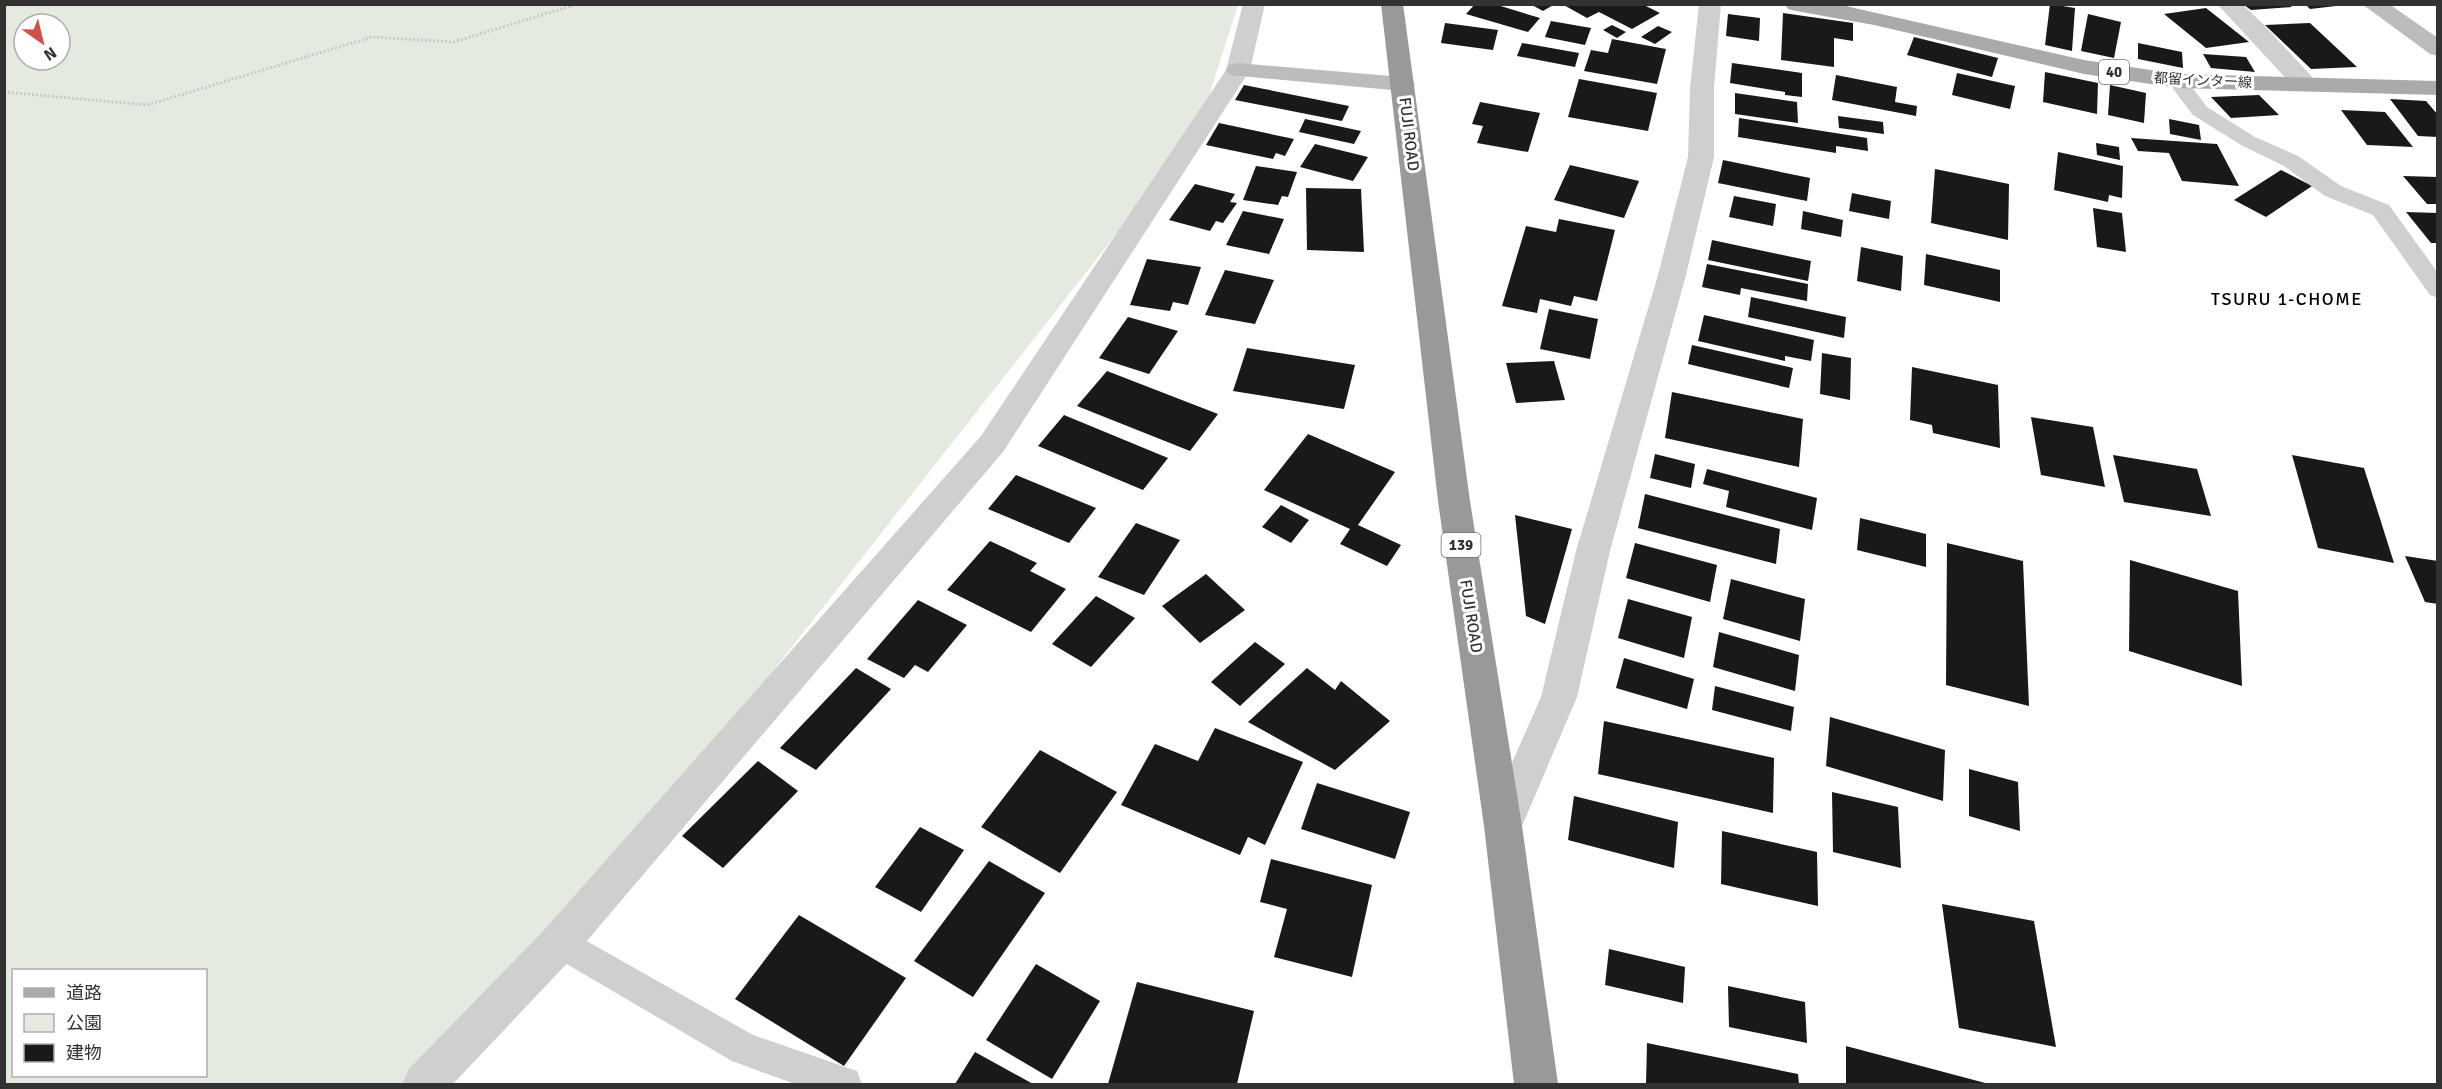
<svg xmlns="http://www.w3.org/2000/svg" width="2442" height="1089" viewBox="0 0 2442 1089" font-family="Signika,'Noto Sans JP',sans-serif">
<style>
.green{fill:#e4eadf;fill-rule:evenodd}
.building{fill:#191919}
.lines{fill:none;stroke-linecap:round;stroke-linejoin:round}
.path{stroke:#c9c9c9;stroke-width:3;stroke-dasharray:2 2;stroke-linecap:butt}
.lane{fill:#cfcfcf;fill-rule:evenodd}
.street{fill:#cfcfcf;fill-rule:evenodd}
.secondary{fill:#bcbcbc;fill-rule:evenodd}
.primary{fill:#aaa;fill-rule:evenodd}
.highway{fill:#999;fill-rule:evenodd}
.labels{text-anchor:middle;stroke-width:6;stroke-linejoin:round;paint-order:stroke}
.far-street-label{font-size:14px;fill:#323232;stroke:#fff}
.shield{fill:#fff;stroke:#707070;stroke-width:1.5}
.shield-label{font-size:15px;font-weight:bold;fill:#323232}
.street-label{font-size:16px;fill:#323232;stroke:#fff}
.neighbourhood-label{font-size:18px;letter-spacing:1.5px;fill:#000;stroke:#fff}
</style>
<rect width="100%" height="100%" fill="#fff"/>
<path class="green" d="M 5,5 L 1238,5 L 1198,130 L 560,942 L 402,1084 L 5,1084 ZM 24,24 L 60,24 L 60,60 L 24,60 ZM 14,970 L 206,970 L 206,1076 L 14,1076 Z"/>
<g class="building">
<polygon points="1475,4 1494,4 1540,18 1528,32 1466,14"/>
<polygon points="1530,4 1555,4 1543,11"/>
<polygon points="1562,4 1642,4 1660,13 1632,29 1599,12 1587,18"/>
<polygon points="2050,4 2075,8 2072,51 2045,45"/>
<polygon points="2305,4 2336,4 2336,6 2310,9"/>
<polygon points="2244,5 2289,5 2292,7 2251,10"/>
<polygon points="2206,8 2249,42 2206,48 2164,14"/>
<polygon points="1783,13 1853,23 1853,41 1834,38 1834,67 1781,60"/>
<polygon points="1728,14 1760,18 1759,41 1726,36"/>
<polygon points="2088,14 2121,22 2114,58 2081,51"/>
<polygon points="1551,21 1591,28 1585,45 1545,37"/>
<polygon points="1445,23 1498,30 1493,50 1441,43"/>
<polygon points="2310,23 2357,67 2311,69 2265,25"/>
<polygon points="1612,25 1626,32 1617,38 1603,30"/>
<polygon points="1658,26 1672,32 1655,44 1641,37"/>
<polygon points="1914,37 1998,58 1992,77 1907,55"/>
<polygon points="1612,39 1666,49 1657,84 1584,71 1591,50 1608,53"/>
<polygon points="1522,43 1579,53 1575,67 1517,56"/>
<polygon points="2138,43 2182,52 2183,68 2138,59"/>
<polygon points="2203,54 2246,57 2255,72 2211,68"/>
<polygon points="1732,63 1802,73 1802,97 1785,95 1785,92 1730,83"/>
<polygon points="2045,72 2098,83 2097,114 2043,102"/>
<polygon points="1957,73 2015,86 2010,109 1952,95"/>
<polygon points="1836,75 1897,87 1895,102 1917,106 1916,116 1832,100"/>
<polygon points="1579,79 1657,93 1648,131 1568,117"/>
<polygon points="1244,85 1349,106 1342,121 1235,100"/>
<polygon points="2110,85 2146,93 2144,123 2108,115"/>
<polygon points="1735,93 1797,102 1798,123 1735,114"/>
<polygon points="2259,95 2279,115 2231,118 2211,97"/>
<polygon points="2390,99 2426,101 2438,115 2438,137 2418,136"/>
<polygon points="1480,102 1540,113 1528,152 1477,143 1483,126 1472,124"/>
<polygon points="2341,110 2385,112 2413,147 2367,145"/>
<polygon points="1838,116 1883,122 1884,134 1839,128"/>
<polygon points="1739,118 1867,138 1868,151 1836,146 1836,153 1738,137"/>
<polygon points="1305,119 1361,131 1354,144 1299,132"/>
<polygon points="2169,119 2199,125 2201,140 2170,134"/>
<polygon points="1219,123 1294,139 1285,156 1276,153 1273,159 1206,145"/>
<polygon points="2131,138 2217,144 2239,186 2182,181 2169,153 2138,151"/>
<polygon points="2096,143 2119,147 2120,160 2097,155"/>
<polygon points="1315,144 1368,157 1353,181 1300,167"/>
<polygon points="2058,152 2123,166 2122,198 2109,195 2108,202 2054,190"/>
<polygon points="1723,160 1810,178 1807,201 1718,183"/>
<polygon points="1570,165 1639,181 1624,218 1554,200"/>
<polygon points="1256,166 1297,172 1288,197 1282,196 1278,205 1243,200"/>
<polygon points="1935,169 2009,184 2008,240 1931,223"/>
<polygon points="2281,170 2312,186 2266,217 2234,200"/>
<polygon points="2403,176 2438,177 2438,204 2427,204"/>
<polygon points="1195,184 1235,194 1230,202 1237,203 1223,223 1216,221 1210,231 1169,220"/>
<polygon points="1306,188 1361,189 1364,252 1307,250"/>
<polygon points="1852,193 1891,201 1889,219 1849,211"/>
<polygon points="1734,196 1776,204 1773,226 1729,217"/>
<polygon points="2093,208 2122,213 2126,252 2097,247"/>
<polygon points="1243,211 1284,219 1269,254 1226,245"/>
<polygon points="1803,211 1843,220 1841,237 1801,229"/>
<polygon points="2406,212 2438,213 2438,243 2431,243"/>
<polygon points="1559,219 1615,230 1597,301 1574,296 1571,306 1540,299 1537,313 1502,306 1526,226 1556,232"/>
<polygon points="1712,240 1811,261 1808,281 1708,260"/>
<polygon points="1861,247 1903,256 1901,291 1857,281"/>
<polygon points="1926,254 2000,270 2000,302 1924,285"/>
<polygon points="1147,259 1201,267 1188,305 1173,302 1170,311 1130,305"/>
<polygon points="1707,264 1808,284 1807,301 1741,288 1740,295 1702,287"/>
<polygon points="1225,270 1274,280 1255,324 1205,315"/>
<polygon points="1751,297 1846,317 1844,338 1748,317"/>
<polygon points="1549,309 1598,319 1590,359 1540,349"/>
<polygon points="1704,315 1814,340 1811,361 1785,356 1785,361 1698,341"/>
<polygon points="1128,317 1178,331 1149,374 1099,358"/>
<polygon points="1692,345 1793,368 1789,388 1688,364"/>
<polygon points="1247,348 1355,365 1344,409 1233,391"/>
<polygon points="1822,353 1851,358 1850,400 1820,394"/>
<polygon points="1554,361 1565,400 1516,403 1506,363"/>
<polygon points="1912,367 1998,385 2000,448 1933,433 1932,425 1910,420"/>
<polygon points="1107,371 1218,414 1190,451 1077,406"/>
<polygon points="1672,392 1803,419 1799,467 1665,438"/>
<polygon points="1064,415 1168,458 1143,490 1038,446"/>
<polygon points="2031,417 2093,427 2105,487 2041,475"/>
<polygon points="1308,434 1395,472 1358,525 1401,545 1387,566 1340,544 1350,529 1264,490"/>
<polygon points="1655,454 1695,464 1691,488 1650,478"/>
<polygon points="2113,455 2197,469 2211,516 2124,502"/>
<polygon points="2292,455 2364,468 2394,563 2318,548"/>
<polygon points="1707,469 1817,498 1812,530 1726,507 1729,491 1703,484"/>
<polygon points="1016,475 1096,508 1069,543 988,509"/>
<polygon points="1645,494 1780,529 1776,564 1638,528"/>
<polygon points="1281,505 1309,520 1291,543 1262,527"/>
<polygon points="1515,515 1572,529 1545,624 1526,616"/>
<polygon points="1860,518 1926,534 1926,567 1857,550"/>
<polygon points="1136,523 1180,540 1144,595 1098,577"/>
<polygon points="990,541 1037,563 1030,571 1066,589 1031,632 947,590"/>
<polygon points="1635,543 1717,565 1710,602 1626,578"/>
<polygon points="1947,543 2023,561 2029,706 1946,685"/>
<polygon points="2405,556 2438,561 2438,604 2425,602"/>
<polygon points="2130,560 2238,591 2242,686 2129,651"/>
<polygon points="1206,574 1245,610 1200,643 1162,606"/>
<polygon points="1731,579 1805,599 1800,641 1723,619"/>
<polygon points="1096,596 1135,618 1091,667 1052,644"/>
<polygon points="1628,599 1692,617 1684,658 1618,638"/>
<polygon points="918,600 967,625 928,672 915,665 904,678 867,659"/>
<polygon points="1719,632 1799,655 1795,691 1713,667"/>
<polygon points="1255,642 1285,664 1240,706 1211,682"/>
<polygon points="1624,658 1694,679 1687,709 1616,688"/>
<polygon points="856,668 891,689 816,770 780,748"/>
<polygon points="1307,668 1335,690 1341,681 1390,721 1335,770 1248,722"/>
<polygon points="1715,686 1794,707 1791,731 1712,710"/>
<polygon points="1830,717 1945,750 1943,801 1826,766"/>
<polygon points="1604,721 1774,758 1773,813 1598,774"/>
<polygon points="1215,728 1303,762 1265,845 1248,837 1240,855 1121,805 1155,744 1198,761"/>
<polygon points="1040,750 1117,792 1060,873 981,827"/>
<polygon points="758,761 798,791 723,868 682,836"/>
<polygon points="1969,769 2018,782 2020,831 1969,816"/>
<polygon points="1317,783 1410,812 1395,859 1301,829"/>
<polygon points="1832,792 1898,807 1901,868 1833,852"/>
<polygon points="1574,796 1678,822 1674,868 1568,840"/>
<polygon points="920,827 964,850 921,912 875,887"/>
<polygon points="1722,831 1817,852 1818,906 1721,884"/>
<polygon points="1271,859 1372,885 1352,977 1274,957 1287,909 1260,902"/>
<polygon points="989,861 1045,893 973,997 914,961"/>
<polygon points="1942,904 2034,921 2056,1047 1959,1028"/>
<polygon points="799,915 906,978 844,1066 735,999"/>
<polygon points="1609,949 1685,967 1683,1003 1605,985"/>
<polygon points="1036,964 1100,1001 1052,1079 986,1040"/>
<polygon points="1137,982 1254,1011 1237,1084 1108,1084"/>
<polygon points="1728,986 1805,1002 1807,1043 1729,1027"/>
<polygon points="1647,1043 1798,1074 1799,1084 1646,1084"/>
<polygon points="1846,1046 1989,1084 1846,1084"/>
<polygon points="975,1052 1033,1084 955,1084"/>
</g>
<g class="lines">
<polyline class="path" points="4,92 147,105 372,37 454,42 577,4"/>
<g class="lane">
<polygon points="2177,75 2184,77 2207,107 2255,137 2298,156 2341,186 2389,205 2438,273 2438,298 2430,295 2373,215 2325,196 2284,166 2241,145 2193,115 2167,81 2170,77"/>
<polygon points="560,926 753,1035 857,1071 862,1084 795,1084 732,1061 548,953 543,942 548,931"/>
</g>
<g class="street">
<polygon points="1243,4 1265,4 1250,70 1003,452 574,956 453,1084 402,1084 409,1069 546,928 981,436 1226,70"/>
<polygon points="1699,4 1721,4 1714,88 1714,157 1686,275 1610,551 1577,697 1517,838 1503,844 1489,838 1484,826 1541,697 1576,551 1658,275 1688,157 1690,88"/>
<polygon points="2217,4 2242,4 2264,25 2314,79 2317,84 2314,89 2305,91 2296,89"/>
</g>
<g class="secondary">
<polygon points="2362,4 2389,4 2438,38 2438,56 2430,54"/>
<polygon points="1238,63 1403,77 1412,79 1415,84 1412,89 1403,91 1230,75 1226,70 1230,65"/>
</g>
<polygon class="primary" points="1785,4 1837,4 2084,60 2177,74 2438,81 2438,95 2177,88 2084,74 1874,25 1796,11 1788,9"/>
<polygon class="highway" points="1381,4 1403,4 1470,501 1522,826 1558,1084 1514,1084 1484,826 1438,501"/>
</g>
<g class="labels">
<g class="far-street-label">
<text transform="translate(2203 80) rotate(3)" y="5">都留インター線</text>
</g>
<g class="shield">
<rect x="2099" y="60" width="30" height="24" rx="4.5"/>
<rect x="1441.5" y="533" width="39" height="24" rx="4.5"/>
</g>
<g class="shield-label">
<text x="2114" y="77">40</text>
<text x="1461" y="550">139</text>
</g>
<g class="street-label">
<text transform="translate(1410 134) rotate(83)" y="6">FUJI ROAD</text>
<text transform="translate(1472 616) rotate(81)" y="6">FUJI ROAD</text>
</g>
<g class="neighbourhood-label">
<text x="2287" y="305">TSURU 1-CHOME</text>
</g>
</g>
<rect width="2442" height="1089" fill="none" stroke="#323232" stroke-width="12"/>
<rect x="12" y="969" width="195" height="108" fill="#ffffff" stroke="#adadad" stroke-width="1.5"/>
<rect x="24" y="988" width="30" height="9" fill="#aaaaaa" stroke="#adadad" stroke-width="1.5"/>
<text x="66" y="999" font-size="18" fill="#323232">道路</text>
<rect x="24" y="1014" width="30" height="18" fill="#e4eadf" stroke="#adadad" stroke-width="1.5"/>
<text x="66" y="1029" font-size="18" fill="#323232">公園</text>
<rect x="24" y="1044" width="30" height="18" fill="#191919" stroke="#adadad" stroke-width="1.5"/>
<text x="66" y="1059" font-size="18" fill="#323232">建物</text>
<g transform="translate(42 42) rotate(146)"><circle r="28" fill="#ffffff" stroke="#adadad" stroke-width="1.5"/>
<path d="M0-4.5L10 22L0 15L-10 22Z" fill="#d34f49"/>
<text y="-9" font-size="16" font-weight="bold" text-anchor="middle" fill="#323232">N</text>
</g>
</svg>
